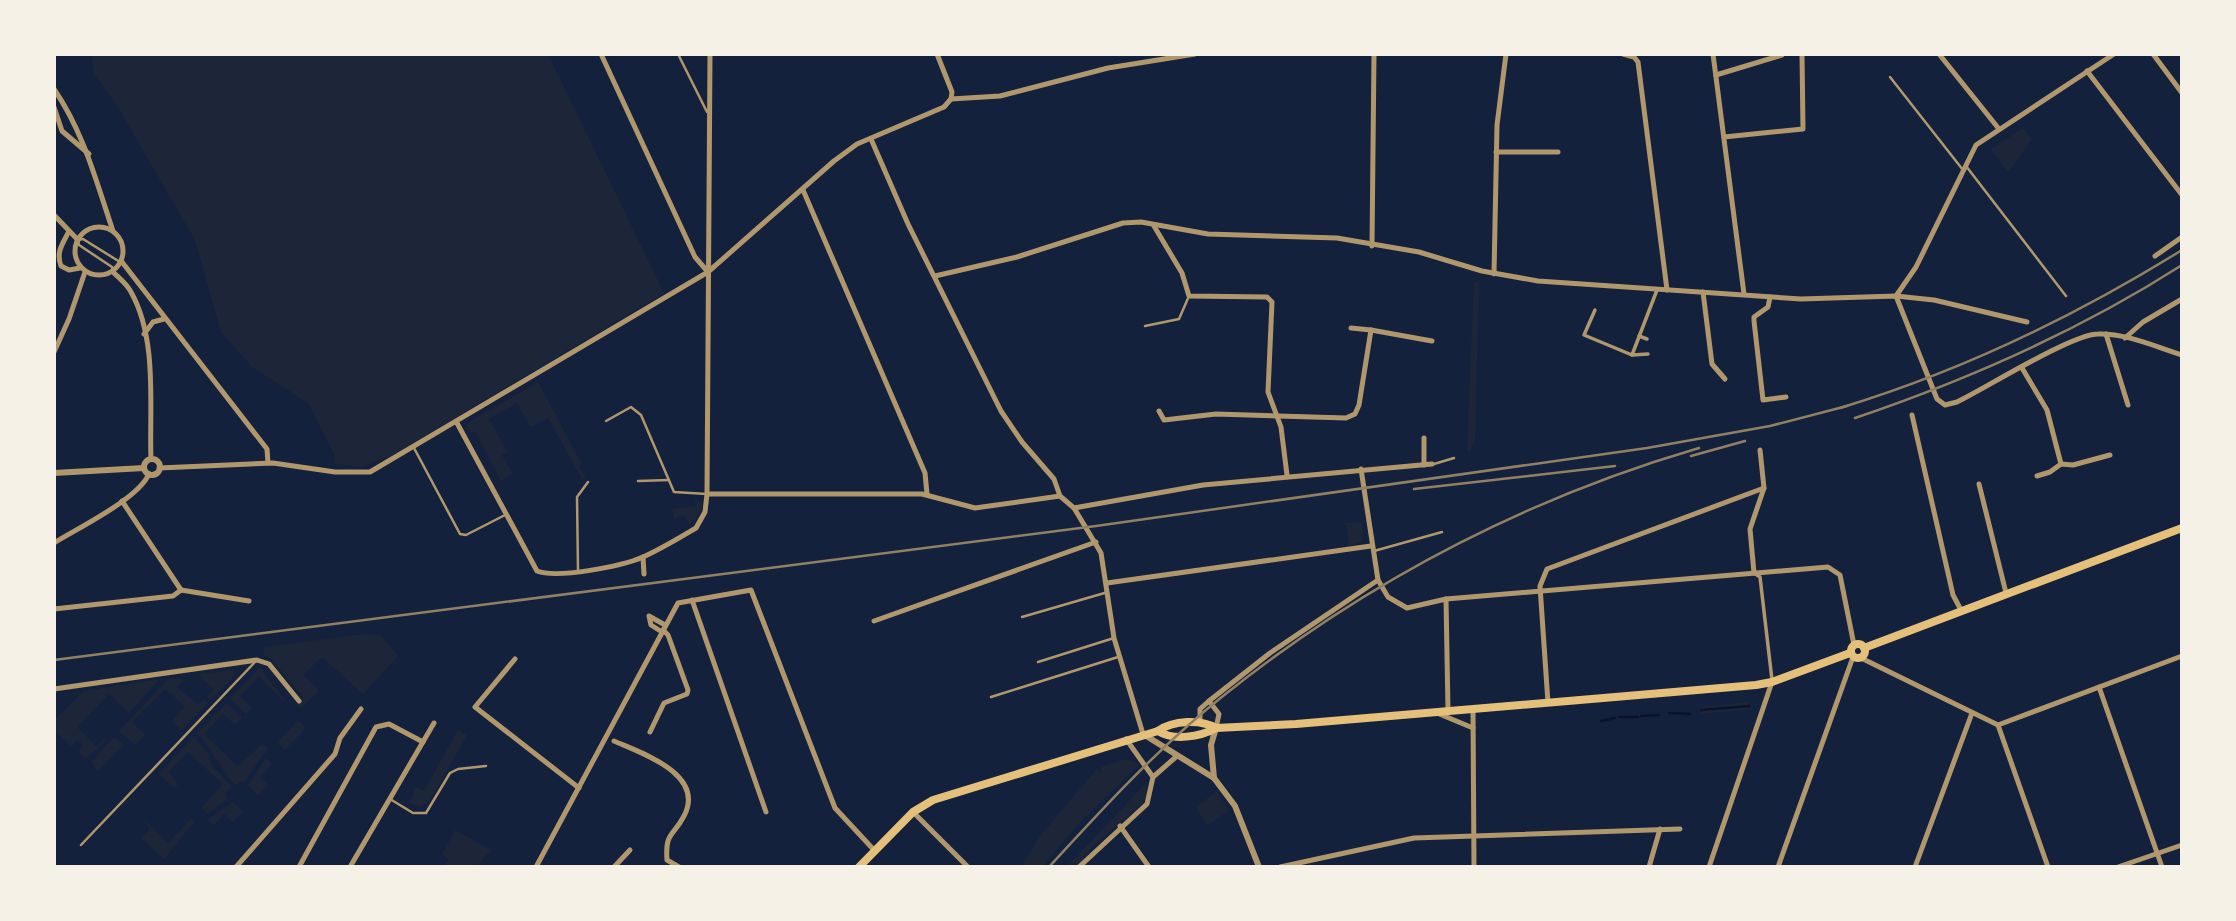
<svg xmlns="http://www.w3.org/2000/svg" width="2236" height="921" viewBox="0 0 2236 921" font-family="Karla,sans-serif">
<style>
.green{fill:#1d2539}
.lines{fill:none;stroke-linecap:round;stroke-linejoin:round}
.stream{stroke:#0b132b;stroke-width:2.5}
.service{stroke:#b1986c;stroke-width:2.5}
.pedestrian{stroke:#b1986c;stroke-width:3.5}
.minor{stroke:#b1986c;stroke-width:5}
.tertiary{stroke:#b1986c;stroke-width:6}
.primary{stroke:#e5c07b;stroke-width:8}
.rail{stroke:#918062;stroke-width:2.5}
</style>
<rect width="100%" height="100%" fill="#14213d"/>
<g class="green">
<polygon points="92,54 548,54 664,293 393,455 361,467 334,464 335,456 308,403 252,367 221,332 195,240 118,107 94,74"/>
<polygon points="2023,128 2032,139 2008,172 1991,149"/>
<polygon points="1474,282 1479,282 1475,440 1470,452 1467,450"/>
<polygon points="538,382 582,464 579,466 586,478 582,479 548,418 530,427 517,403 489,419 507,452 502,455 513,474 501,481 475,431 469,433 466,424"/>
<polygon points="695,498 703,504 696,519 689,524 684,515 674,519 672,509 696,506"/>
<polygon points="1362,522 1362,541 1349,546 1346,523"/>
<polygon points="365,634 381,635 398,656 363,694 322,657 303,675 319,690 301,709 296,705 303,697 271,659 264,655 264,647"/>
<polygon points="260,667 288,705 259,677 240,696 252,708 246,714 230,698"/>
<polygon points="233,670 235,675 211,700 207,697 214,689 201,678 200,674"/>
<polygon points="179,678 183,680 177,687 198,705 204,699 208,703 182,730 172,721 185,706 165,689 132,722 145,735 135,745 119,731 168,679"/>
<polygon points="160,679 129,713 109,694 77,727 96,746 111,734 86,759 78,752 83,745 77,740 71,746 54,730 54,720 84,691"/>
<polygon points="1748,702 1749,709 1701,714 1700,707"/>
<path d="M 226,703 L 242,718 L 235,725 L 223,714 L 204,734 L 238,766 L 262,744 L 268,748 L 245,781 L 235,785 C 218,766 214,750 197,733 Z"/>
<polygon points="298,720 306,728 285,750 278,742"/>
<polygon points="458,730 467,735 429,802 420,807 408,802 412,799 415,787 424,791"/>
<polygon points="194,736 209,755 210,763 232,787 225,793 228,798 208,814 201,808 223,784 188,752 169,771 178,785 174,788 159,774"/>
<polygon points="114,737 124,745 98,771 91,762"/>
<polygon points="266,758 272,764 260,777 268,785 258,796 248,785"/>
<polygon points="1125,759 1140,764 1079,823 1042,867 1021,867 1040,836 1097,769 1099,772 1102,771 1101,767"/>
<polygon points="1146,783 1147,796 1142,804 1094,845 1075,867 1067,867"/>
<polygon points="1217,791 1229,811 1207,825 1196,807"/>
<polygon points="233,802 243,811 233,822 224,814 214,825 207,820"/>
<polygon points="143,818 168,843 191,819 194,822 164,859 141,838 150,829"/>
<polygon points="455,830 491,850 476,867 444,867 449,859 442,854"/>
</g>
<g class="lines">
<g class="stream">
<polyline points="1701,710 1749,706"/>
<polyline points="1669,713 1690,714"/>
<polyline points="1641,716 1659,715"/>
<polyline points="1620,717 1638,717"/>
<polyline points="1601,721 1615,718"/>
</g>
<g class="service">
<polyline points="678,54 707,112"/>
<polyline points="1890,77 1963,170"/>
<polyline points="1966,166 2066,296"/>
<polyline points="78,240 83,239 120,262"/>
<polyline points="78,240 79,245 112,267 113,272"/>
<polyline points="1145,326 1179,319 1189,296"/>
<polyline points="606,421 631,407 641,415 674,492 707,494"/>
<polyline points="414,448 460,534 466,535 505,515"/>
<polyline points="1434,464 1454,458"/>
<polyline points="638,481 669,480"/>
<polyline points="1374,551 1442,532"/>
<polyline points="578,570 577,497 588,482"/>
<polyline points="1022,617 1108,592"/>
<polyline points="1038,662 1114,638"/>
<polyline points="991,697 1118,657"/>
<polyline points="390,799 413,813 426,813 450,773 458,769 486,766"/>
<polyline points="81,845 255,662"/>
</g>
<g class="pedestrian">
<polyline points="1595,310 1584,335 1632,355 1657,290"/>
<polyline points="1639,336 1647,339"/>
<polyline points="1632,355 1648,354"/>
<polyline points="1754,573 1760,577 1772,680"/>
</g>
<g class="minor">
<polyline points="601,54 695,257 708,272"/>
<polyline points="937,54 952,92 951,99"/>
<polyline points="1623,54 1634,57 1638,62 1667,290"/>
<polyline points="1713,54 1744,294"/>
<polyline points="1939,54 1999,129"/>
<polyline points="2153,54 2182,93"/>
<polyline points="2087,71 2182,195"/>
<polyline points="1716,75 1782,55"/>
<path d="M 54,89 C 84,133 96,181 113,231"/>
<polyline points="951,99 1000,96 1108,68 1195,54"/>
<polyline points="54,107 62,131 89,154"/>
<polyline points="1724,137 1803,129 1802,54"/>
<polyline points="871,139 908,224 1001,411 1022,442 1054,479 1060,496 1074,508 1101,553 1114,638 1143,734"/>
<polyline points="1496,152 1558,152"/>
<polyline points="803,190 925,473 927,494"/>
<polyline points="54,215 78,240"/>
<polyline points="1154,226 1182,273 1189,296 1267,297 1272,302 1268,392 1281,427 1287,475"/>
<circle cx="99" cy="251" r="24"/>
<path d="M 68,233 C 62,245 56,252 61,266 L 69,270 L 80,268"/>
<polyline points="1372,246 1374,54"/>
<polyline points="2155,256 2182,237"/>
<polyline points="122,262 267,449 268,463"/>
<path d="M 113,272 C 119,278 127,284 131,292 C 158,340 149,407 151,459"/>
<polyline points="1494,274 1497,125 1506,54"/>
<polyline points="935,276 1017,257 1123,223 1141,222 1208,234 1337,238 1419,252 1482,271 1538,281 1801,299 1896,296 1934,300 2027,322"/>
<polyline points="1703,292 1712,364 1725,379"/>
<path d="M 1896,296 L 1937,399 L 1945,405 L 1957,402 C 1986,388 2072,334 2098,334 C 2126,333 2156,347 2182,355"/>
<polyline points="1896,296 1916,267 1976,145 2114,54"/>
<polyline points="1770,297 1768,307 1754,317 1754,321 1763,400 1786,397"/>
<polyline points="1351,328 1371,330"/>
<polyline points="144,334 153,322 164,319"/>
<polyline points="2106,334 2128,405"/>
<polyline points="2125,338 2143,322 2182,299"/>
<polyline points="54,352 69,319 85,272"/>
<polyline points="2022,368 2047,410 2061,464"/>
<polyline points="1159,411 1164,420 1216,414 1346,418 1355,414 1359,405 1371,330 1432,341"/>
<polyline points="1912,415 1953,595 1961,610"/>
<path d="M 457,423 L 537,571 C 557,579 623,566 643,557 C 661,549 679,538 696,528 L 705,512 L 707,494 L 710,54"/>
<polyline points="1424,438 1424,465"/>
<polyline points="159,468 273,463 335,472 370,472 708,272 834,161 857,144 944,107 951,99"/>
<polyline points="1361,469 1378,580 1388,597 1407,608 1446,599 1828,567 1840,575 1854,645"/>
<polyline points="2037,476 2050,472 2061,464 2073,465 2110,455"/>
<polyline points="1979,484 2006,593"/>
<polyline points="707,494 922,494 975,508 1060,496"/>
<polyline points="122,501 181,590"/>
<polyline points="1074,508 1203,485 1432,464"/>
<path d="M 54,543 C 78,528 138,499 149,474"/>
<polyline points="643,557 644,574"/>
<polyline points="1754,573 1750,529 1764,488 1760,450"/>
<polyline points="1107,583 1371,546"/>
<polyline points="181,590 249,601"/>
<polyline points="1446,599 1448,711"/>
<polyline points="692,600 766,812"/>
<polyline points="54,609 173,596 181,590"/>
<polyline points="874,621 1096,542"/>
<polyline points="662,632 651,625 649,616 665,625"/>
<polyline points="1861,658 1998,725 2048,867"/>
<polyline points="515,659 475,707 579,788"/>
<polyline points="2099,687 2162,867"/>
<polyline points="54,689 257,660 269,664 299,701"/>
<polyline points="1209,701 1219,714 1216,728"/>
<polyline points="1548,703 1540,586 1547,569 1764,488"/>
<polyline points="1473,709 1474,867"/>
<polyline points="1437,713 1473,728"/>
<polyline points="1200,722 1200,709 1209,701 1270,653 1378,580"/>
<polyline points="1998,725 2182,656"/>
<polyline points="650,732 664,703 687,694 688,690 668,635 663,630"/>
<path d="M 614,741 C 641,753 706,774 684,816 C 673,837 665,832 667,860 L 679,867"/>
<polyline points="1153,777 1177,756"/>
<polyline points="913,812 968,867"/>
<polyline points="1120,826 1149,867"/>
<polyline points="236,867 335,754 340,738 361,709"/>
<polyline points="299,867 376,727 389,724 423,742"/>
<polyline points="350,867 434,723"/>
<polyline points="536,867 678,603 751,590 835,808 874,850"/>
<polyline points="614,867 630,850"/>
<polyline points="1079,867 1147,804 1153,777 1126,739"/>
<polyline points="1280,867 1414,838 1680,829"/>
<polyline points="1649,867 1660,829"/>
<polyline points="1709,867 1772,682"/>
<polyline points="1778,867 1853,657"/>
<polyline points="1915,867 1972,713"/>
<polyline points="2118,867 2182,845"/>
</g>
<g class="tertiary">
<circle cx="152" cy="467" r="8"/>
<polyline points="54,473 144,468"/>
<polyline points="1143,734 1214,778 1235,806 1259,867"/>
<polyline points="1214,778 1211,745 1216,728"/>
</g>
<g class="primary">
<circle cx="1858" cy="651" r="7"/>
<polyline points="1864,648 2182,528"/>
<path d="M 1158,731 C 1173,741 1200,737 1216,728 L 1296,724 L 1756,685 L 1772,682 L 1850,653"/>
<path d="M 859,867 L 913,812 L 933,800 L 1158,731 C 1173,720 1201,719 1216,728"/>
</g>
<g class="rail">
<path d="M 1840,408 C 1962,371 2074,317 2182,250"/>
<path d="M 1855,418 C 1970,379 2079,331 2182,265"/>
<polyline points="1691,456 1745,441"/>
<polyline points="1414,489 1615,466"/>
<polyline points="54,660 1096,526 1647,448 1770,426 1847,406"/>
<path d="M 1049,867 C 1104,807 1159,747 1223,696 C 1364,583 1525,499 1699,448"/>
</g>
</g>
<rect width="2236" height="921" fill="none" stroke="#f6f1e7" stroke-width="112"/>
</svg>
